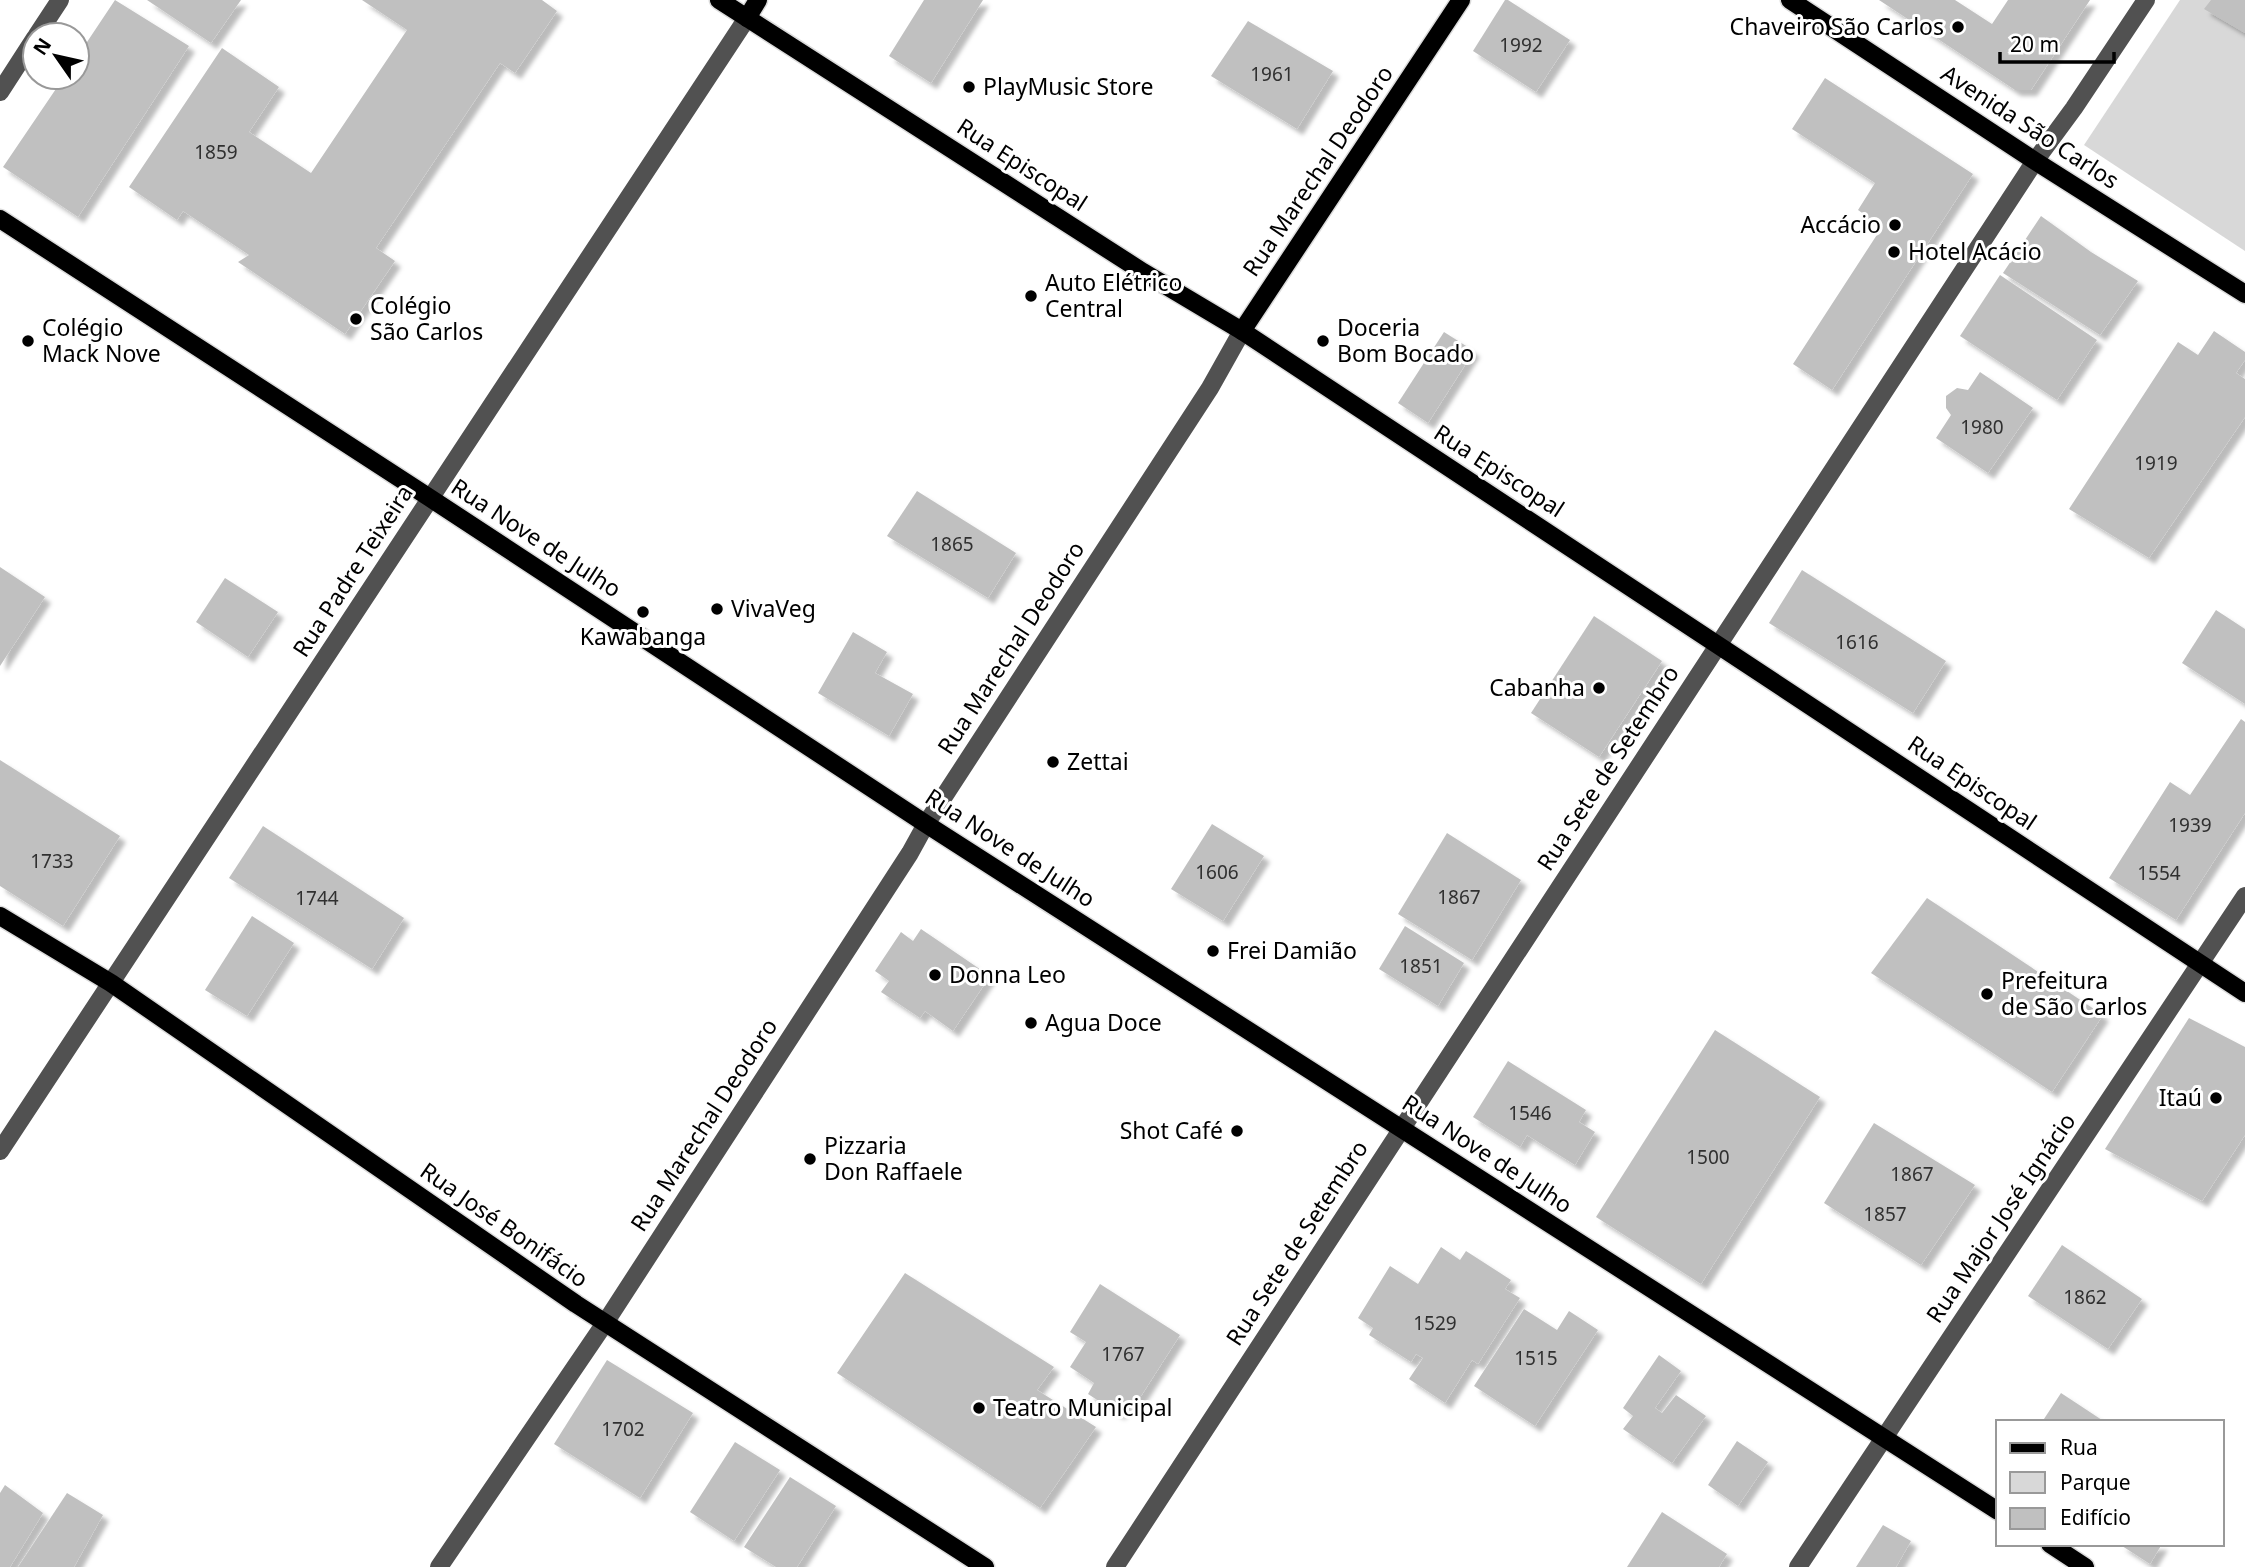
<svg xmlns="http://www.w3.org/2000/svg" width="2245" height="1567" viewBox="0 0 2245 1567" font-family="'Noto Sans',sans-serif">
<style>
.green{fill:#d8d8d8}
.building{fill:#c0c0c0;filter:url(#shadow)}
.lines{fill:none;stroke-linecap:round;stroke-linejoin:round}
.major-casing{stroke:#dbdbdb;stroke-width:21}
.minor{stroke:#515151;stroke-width:18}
.major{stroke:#000;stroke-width:18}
.poi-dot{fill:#000;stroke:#fff;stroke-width:2.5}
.labels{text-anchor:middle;stroke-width:6;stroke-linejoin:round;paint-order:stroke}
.number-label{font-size:19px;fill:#303030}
.poi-label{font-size:23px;fill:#000;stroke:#fff;text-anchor:start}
.street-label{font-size:23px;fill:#000;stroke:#fff}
</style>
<defs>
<filter id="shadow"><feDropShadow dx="6" dy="6" stdDeviation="2" flood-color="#0004"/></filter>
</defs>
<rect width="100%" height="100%" fill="#fff"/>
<polygon class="green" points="2180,0 2245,0 2245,251 2084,145"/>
<g class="building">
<polygon points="115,0 189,46 78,217 3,167 64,77 77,77 77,57"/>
<polygon points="147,0 241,0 211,43"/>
<polygon points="362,0 542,0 557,11 515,73 500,63 376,248 395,261 345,334 238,262 249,255 183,211 177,220 129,187 222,48 279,87 249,132 311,173 407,30"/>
<polygon points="924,0 983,0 931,83 889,56"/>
<polygon points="1505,0 1508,0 1570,40 1536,92 1473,51"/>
<polygon points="1879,0 1955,0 1992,24 2008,0 2090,0 2031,90 2015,90"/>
<polygon points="2211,0 2245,0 2245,33 2204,9"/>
<polygon points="1248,21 1333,71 1297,129 1211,76"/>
<polygon points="1825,78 1973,174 1832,390 1793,364 1882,227 1858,210 1875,183 1792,129"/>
<polygon points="2041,216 2091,252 2138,281 2100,335 2003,273"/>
<polygon points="2000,275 2097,340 2057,400 1960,336"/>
<polygon points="2214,331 2245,352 2245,360 2236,373 2245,379 2245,417 2149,558 2069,509 2178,342 2198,355"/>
<polygon points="1444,332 1474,351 1428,423 1398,403"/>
<polygon points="1980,372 2033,408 1988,473 1936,438 1951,415 1946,408 1946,396 1957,388 1968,390"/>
<polygon points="917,491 1016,553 988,598 887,536"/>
<polygon points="0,567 45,597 0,666"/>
<polygon points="1802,570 1946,661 1913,713 1769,623"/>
<polygon points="225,578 278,612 248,657 196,622"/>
<polygon points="2216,610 2245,629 2245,704 2182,663"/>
<polygon points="1594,616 1662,661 1599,757 1531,713"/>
<polygon points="853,632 887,652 875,673 913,694 889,736 818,693"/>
<polygon points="2241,719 2245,722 2245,813 2176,920 2109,878 2170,782 2190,795"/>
<polygon points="0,760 120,836 63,926 0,886"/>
<polygon points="1212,824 1264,856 1223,921 1171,889"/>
<polygon points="263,826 404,918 372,969 229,878"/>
<polygon points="1447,833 1521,880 1472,960 1398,914"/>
<polygon points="1927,898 2103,1015 2052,1092 1871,973"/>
<polygon points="252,916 294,943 247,1016 205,990"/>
<polygon points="1405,926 1464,963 1438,1006 1379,969"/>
<polygon points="921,929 990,976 953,1031 925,1011 920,1018 881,992 889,981 875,971 901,932 913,941"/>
<polygon points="2189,1018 2245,1047 2245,1135 2202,1201 2105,1149"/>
<polygon points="1715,1030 1820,1097 1701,1284 1596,1217"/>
<polygon points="1508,1061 1586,1110 1579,1122 1595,1132 1575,1165 1527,1135 1520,1147 1473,1117"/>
<polygon points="1874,1123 1975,1185 1921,1265 1824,1203"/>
<polygon points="2062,1245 2142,1299 2108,1349 2028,1296"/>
<polygon points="1441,1247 1460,1260 1466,1251 1511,1280 1505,1289 1520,1298 1478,1364 1472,1360 1445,1403 1409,1379 1423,1358 1416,1354 1411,1362 1369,1335 1373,1328 1358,1318 1390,1266 1418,1284"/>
<polygon points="905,1273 1054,1367 1037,1390 1096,1427 1040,1508 837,1373"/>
<polygon points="1100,1284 1180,1335 1134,1407 1127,1402 1119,1414 1088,1394 1094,1383 1070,1367 1086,1342 1070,1332"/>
<polygon points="1524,1309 1557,1330 1569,1311 1598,1330 1535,1426 1474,1386"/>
<polygon points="1659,1355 1681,1371 1655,1408 1662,1413 1676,1395 1706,1416 1672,1463 1623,1429 1633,1416 1623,1408"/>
<polygon points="607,1360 693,1413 640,1498 554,1444"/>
<polygon points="2061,1393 2105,1422 2042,1422"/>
<polygon points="1737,1441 1768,1462 1738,1506 1708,1485"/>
<polygon points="735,1442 780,1470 734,1541 690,1512"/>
<polygon points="790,1477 836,1506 797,1567 776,1567 744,1547"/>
<polygon points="5,1485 43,1513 10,1567 0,1567 0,1493"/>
<polygon points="67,1493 103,1515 74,1567 18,1567"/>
<polygon points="1662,1512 1727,1554 1719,1567 1627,1567"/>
<polygon points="1883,1525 1911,1541 1896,1567 1856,1567"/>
<polygon points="2119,1544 2162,1544 2150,1564"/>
</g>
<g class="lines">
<defs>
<g id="major">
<polyline points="719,0 1143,272 1242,331 2245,993"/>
<polyline points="1790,0 2035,161 2245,294"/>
<polyline points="747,18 758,0"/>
<polyline points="0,219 430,498 926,824 1998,1511"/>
<polyline points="1242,331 1461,0"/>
<polyline points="0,916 111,983 576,1304 985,1567"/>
<polyline points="2050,1544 2085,1567"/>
</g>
</defs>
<use href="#major" class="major-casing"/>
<g class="minor">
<polyline points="37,35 60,0"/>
<polyline points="0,92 35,38"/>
<polyline points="0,1151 747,18"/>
<polyline points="439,1567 605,1323 910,853 926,824 1210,388 1242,331"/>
<polyline points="1115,1567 2035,161 2074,108 2146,0"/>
<polyline points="1798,1567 2245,896"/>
</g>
<use href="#major" class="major"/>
</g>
<g class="poi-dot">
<circle cx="1958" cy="27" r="7"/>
<circle cx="969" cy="87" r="7"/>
<circle cx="1895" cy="225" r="7"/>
<circle cx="1894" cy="252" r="7"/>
<circle cx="1031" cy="296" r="7"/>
<circle cx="356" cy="319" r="7"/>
<circle cx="28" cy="341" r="7"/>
<circle cx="1323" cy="341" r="7"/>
<circle cx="717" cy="609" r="7"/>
<circle cx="643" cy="612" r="7"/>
<circle cx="1599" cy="688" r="7"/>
<circle cx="1053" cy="762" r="7"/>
<circle cx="1213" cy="951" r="7"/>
<circle cx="935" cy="975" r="7"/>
<circle cx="1987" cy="994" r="7"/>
<circle cx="1031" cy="1023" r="7"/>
<circle cx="2216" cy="1098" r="7"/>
<circle cx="1237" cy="1131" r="7"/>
<circle cx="810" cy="1159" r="7"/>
<circle cx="979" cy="1408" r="7"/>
</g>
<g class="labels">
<g class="number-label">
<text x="1521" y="52">1992</text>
<text x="1272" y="81">1961</text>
<text x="216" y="159">1859</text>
<text x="1982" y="434">1980</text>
<text x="2156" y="470">1919</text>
<text x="952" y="551">1865</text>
<text x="1857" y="649">1616</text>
<text x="2190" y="832">1939</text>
<text x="52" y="868">1733</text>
<text x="1217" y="879">1606</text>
<text x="2159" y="880">1554</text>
<text x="1459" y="904">1867</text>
<text x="317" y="905">1744</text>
<text x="1421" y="973">1851</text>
<text x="1530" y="1120">1546</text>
<text x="1708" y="1164">1500</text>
<text x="1912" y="1181">1867</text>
<text x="1885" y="1221">1857</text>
<text x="2085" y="1304">1862</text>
<text x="1435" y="1330">1529</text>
<text x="1123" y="1361">1767</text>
<text x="1536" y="1365">1515</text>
<text x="623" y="1436">1702</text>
</g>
<g class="poi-label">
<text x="1944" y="35" text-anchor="end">Chaveiro São Carlos</text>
<text x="983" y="95">PlayMusic Store</text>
<text x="1881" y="233" text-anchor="end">Accácio</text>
<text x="1908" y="260">Hotel Acácio</text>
<text x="1045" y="291">Auto Elétrico<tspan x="1045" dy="26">Central</tspan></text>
<text x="370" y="314">Colégio<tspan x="370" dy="26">São Carlos</tspan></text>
<text x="42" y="336">Colégio<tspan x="42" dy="26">Mack Nove</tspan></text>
<text x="1337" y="336">Doceria<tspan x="1337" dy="26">Bom Bocado</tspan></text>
<text x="731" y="617">VivaVeg</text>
<text x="643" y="645" text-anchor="middle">Kawabanga</text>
<text x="1585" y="696" text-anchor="end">Cabanha</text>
<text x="1067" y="770">Zettai</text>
<text x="1227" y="959">Frei Damião</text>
<text x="949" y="983">Donna Leo</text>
<text x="2001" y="989">Prefeitura<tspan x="2001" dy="26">de São Carlos</tspan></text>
<text x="1045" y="1031">Agua Doce</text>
<text x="2202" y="1106" text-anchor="end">Itaú</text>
<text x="1223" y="1139" text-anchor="end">Shot Café</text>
<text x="824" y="1154">Pizzaria<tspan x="824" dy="26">Don Raffaele</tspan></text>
<text x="993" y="1416">Teatro Municipal</text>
</g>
<g class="street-label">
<text transform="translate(2030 127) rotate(33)" y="8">Avenida São Carlos</text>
<text transform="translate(1022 165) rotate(33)" y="8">Rua Episcopal</text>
<text transform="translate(1318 171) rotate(-56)" y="8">Rua Marechal Deodoro</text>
<text transform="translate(1499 471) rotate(33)" y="8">Rua Episcopal</text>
<text transform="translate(536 538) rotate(33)" y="8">Rua Nove de Julho</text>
<text transform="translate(353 571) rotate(-57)" y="8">Rua Padre Teixeira</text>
<text transform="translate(1011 648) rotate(-57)" y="8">Rua Marechal Deodoro</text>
<text transform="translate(1608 768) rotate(-57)" y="8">Rua Sete de Setembro</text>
<text transform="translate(1972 783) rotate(34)" y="8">Rua Episcopal</text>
<text transform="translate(1010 848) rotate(33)" y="8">Rua Nove de Julho</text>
<text transform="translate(704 1125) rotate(-57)" y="8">Rua Marechal Deodoro</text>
<text transform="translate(1487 1154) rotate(33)" y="8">Rua Nove de Julho</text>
<text transform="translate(2001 1218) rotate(-56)" y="8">Rua Major José Ignácio</text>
<text transform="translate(504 1225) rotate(35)" y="8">Rua José Bonifácio</text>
<text transform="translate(1297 1243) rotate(-57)" y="8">Rua Sete de Setembro</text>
</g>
</g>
<rect x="1996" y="1420" width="228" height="126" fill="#ffffff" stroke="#999999" stroke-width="2"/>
<rect x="2010" y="1443" width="35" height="10" fill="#000000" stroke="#999999" stroke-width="2"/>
<text x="2060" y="1455" font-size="21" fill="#000000">Rua</text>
<rect x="2010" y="1472" width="35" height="21" fill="#d8d8d8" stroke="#999999" stroke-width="2"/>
<text x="2060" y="1490" font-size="21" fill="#000000">Parque</text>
<rect x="2010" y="1508" width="35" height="21" fill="#c0c0c0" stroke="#999999" stroke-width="2"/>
<text x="2060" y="1525" font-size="21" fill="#000000">Edifício</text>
<g transform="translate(56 56) rotate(304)"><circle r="33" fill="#ffffff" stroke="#999999" stroke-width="2"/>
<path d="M0-5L12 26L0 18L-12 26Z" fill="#000000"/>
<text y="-10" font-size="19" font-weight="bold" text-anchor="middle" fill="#000000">N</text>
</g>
<path d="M2000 52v10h114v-10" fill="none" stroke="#000000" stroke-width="3.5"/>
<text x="2010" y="52" font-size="21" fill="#000000" stroke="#ffffff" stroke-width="5" paint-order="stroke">20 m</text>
</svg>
